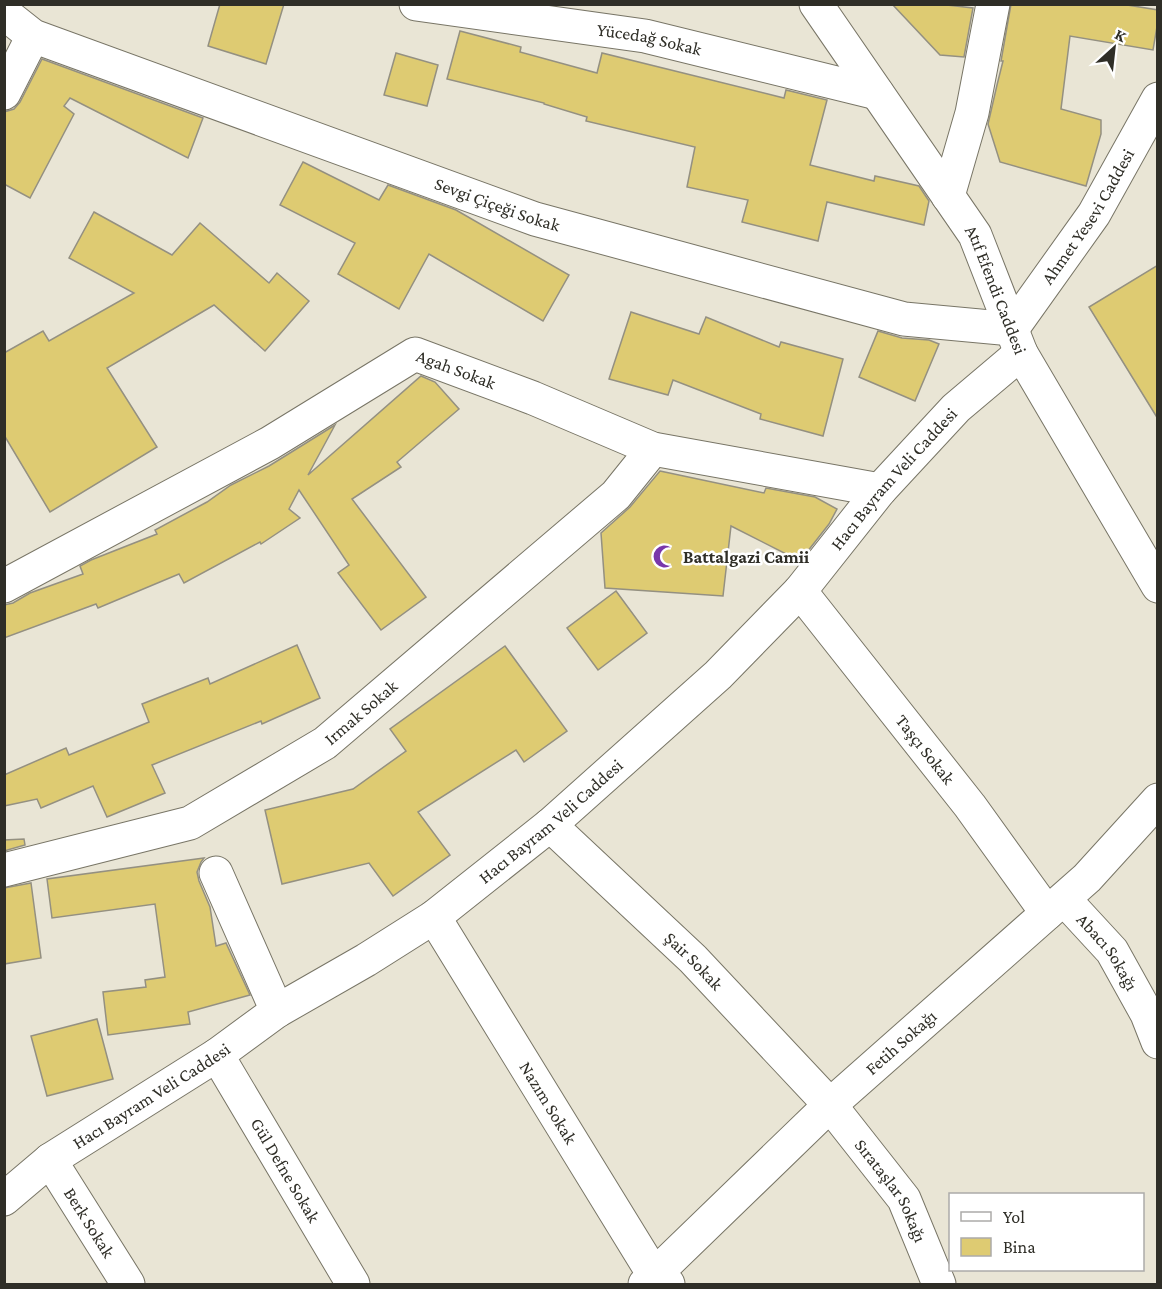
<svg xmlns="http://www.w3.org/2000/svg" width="1162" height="1289" viewBox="0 0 1162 1289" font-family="'Crimson Pro',serif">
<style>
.building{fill:#decb72;stroke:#949081;stroke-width:1.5}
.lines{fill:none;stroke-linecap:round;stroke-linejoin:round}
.minor-casing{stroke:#787566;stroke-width:35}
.tertiary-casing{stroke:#787566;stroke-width:35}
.minor{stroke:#fff;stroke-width:33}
.tertiary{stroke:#fff;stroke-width:33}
.labels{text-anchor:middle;stroke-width:5;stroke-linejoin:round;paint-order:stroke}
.street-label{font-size:18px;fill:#2f2e27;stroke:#fff}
.poi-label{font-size:18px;font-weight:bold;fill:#2f2e27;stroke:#fff;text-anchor:start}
</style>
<rect width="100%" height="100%" fill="#e9e5d5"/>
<g class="building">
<polygon points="220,4 284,4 266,64 208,46"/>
<polygon points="892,4 938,4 973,8 964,57 940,55"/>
<polygon points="1011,4 1121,4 1158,10 1158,21 1153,50 1070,36 1061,109 1101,120 1101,134 1086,186 1000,162 988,124 997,85 1003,61 1001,61"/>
<polygon points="460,31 521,47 520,52 597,73 602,53 784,98 786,90 827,100 810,165 874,181 875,176 919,186 929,201 924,225 827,202 818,241 742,222 748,200 687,187 695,147 586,121 587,117 544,104 544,103 447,79"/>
<polygon points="396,53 438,65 427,106 384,95"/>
<polygon points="42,59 203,118 188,158 70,98 64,106 74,114 30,198 4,184 4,112 14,109 20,102"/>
<polygon points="303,162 379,200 388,185 456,210 569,275 543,321 429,254 399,309 338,274 355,243 280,205"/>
<polygon points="94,212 172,255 200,223 269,283 277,273 309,301 265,351 214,305 107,368 157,447 50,512 4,435 4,353 43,331 49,341 134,293 69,258"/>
<polygon points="1158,265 1158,419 1089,307"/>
<polygon points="631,312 699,334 706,317 779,347 781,342 843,359 823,436 760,419 761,414 673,380 668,395 609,379"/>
<polygon points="878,331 902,338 929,340 939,344 915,401 859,377"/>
<polygon points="421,376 435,382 459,409 397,462 401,467 352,499 426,597 381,630 338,573 349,565 299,490 289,509 300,518 261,544 260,542 184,583 179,574 98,608 96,604 4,638 4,605 13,603 30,593 83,574 80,566 91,560 157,534 155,530 207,502 231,485 269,466 335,425 308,475"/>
<polygon points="660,471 764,493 766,488 815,497 837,509 829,524 800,561 731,526 723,596 605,588 601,533 630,507"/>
<polygon points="616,591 647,633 598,670 567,628"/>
<polygon points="297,645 320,698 262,724 261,721 152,765 165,793 107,817 93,786 41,808 37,799 4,806 4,775 66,748 69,755 149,722 142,704 208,678 210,684"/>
<polygon points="505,646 567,731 524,762 516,750 418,812 450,855 393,896 369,863 282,884 265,810 353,789 406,751 390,729"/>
<polygon points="24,839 25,845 4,851 4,840"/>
<polygon points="204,858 201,862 197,872 199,881 210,907 216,946 226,943 250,995 188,1012 190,1024 108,1035 103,992 146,987 145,980 165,977 155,904 52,918 47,879"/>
<polygon points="31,883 41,958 4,964 4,888"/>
<polygon points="97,1019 113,1079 47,1096 31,1036"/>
</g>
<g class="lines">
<defs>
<g id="minor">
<path id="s1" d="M 416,4 L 645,36 L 877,93"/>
<path id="s2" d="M 816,4 L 975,235 L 1021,353 L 1158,586"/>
<path id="s3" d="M 4,13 L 33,36 L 535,219 L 904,319 L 1012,329 L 1094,214 L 1158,99"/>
<polyline points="4,93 33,36"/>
<polyline points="948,196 972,113 993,4"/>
<path id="s4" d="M 4,586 L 270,443 L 415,354 L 533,398 L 653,449 L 880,490"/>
<path id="s5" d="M 800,591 L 970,806 L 1047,913"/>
<path id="s6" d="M 550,825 L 693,959 L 830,1105 L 904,1199 L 939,1284"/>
<path id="s7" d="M 4,870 L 190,823 L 325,743 L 616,495 L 653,449"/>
<polyline points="216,873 277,1011"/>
<path id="s8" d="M 1064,899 L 1112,951 L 1147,1014 L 1158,1042"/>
<path id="s9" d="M 434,917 L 654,1275 L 668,1284"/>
<path id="s10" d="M 217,1055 L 353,1284"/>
<path id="s11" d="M 50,1160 L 128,1284"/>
<path id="s12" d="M 4,1199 L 50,1160 L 217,1055 L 277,1011 L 366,960 L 434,917 L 550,825 L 718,675 L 800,591 L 880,490 L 956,408 L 1021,353"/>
</g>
<g id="tertiary">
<path id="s13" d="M 645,1284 L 830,1105 L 1087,878 L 1158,800"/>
</g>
</defs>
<use href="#minor" class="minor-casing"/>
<use href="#tertiary" class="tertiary-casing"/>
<use href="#minor" class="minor"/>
<use href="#tertiary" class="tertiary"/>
</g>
<defs>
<symbol id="mosque-bare" viewBox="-9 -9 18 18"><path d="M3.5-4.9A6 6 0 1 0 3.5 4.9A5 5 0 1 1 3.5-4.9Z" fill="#7936aa" stroke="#fff" stroke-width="2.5" paint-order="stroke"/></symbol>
</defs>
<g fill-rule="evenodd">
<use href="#mosque-bare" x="648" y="540" width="33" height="33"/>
</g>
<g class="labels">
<g class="street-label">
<text dy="6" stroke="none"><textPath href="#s1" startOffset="236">Yücedağ Sokak</textPath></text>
<text dy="6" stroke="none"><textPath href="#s3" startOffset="531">Sevgi Çiçeği Sokak</textPath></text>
<text dy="6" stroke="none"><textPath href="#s3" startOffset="1198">Ahmet Yesevi Caddesi</textPath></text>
<text dy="6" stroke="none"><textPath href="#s2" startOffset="339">Atıf Efendi Caddesi</textPath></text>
<text dy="6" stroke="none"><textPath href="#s4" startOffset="516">Agah Sokak</textPath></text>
<text dy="6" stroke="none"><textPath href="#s12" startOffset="1152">Hacı Bayram Veli Caddesi</textPath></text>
<text dy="6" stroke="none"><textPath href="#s7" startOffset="396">Irmak Sokak</textPath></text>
<text dy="6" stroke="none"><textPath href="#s5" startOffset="202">Taşçı Sokak</textPath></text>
<text dy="6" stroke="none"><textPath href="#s12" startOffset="666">Hacı Bayram Veli Caddesi</textPath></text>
<text dy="6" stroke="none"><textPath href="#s8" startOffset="69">Abacı Sokağı</textPath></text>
<text dy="6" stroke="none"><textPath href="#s6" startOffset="198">Şair Sokak</textPath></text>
<text dy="6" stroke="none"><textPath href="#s13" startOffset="352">Fetih Sokağı</textPath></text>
<text dy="6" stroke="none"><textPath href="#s12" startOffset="180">Hacı Bayram Veli Caddesi</textPath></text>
<text dy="6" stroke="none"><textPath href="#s9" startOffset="218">Nazım Sokak</textPath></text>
<text dy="6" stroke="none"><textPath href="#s10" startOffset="134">Gül Defne Sokak</textPath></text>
<text dy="6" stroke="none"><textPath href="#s6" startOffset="502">Sırataşlar Sokağı</textPath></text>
<text dy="6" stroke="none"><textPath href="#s11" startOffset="74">Berk Sokak</textPath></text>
</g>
<g class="poi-label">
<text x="683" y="563">Battalgazi Camii</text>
</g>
</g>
<rect width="1162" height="1289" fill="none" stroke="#2f2e27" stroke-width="12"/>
<rect x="949" y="1193" width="195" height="78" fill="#ffffff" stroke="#acaba9" stroke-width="1.5"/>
<rect x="961" y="1212" width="30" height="9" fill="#ffffff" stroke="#acaba9" stroke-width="1.5"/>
<text x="1003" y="1223" font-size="18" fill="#2f2e27">Yol</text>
<rect x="961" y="1238" width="30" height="18" fill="#decb72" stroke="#acaba9" stroke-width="1.5"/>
<text x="1003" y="1253" font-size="18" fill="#2f2e27">Bina</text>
<g transform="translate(1114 48) rotate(27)" stroke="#ffffff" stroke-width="4.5" paint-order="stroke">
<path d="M0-4.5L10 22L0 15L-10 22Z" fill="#2f2e27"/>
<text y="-9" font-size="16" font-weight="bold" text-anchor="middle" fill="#2f2e27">K</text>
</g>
</svg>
